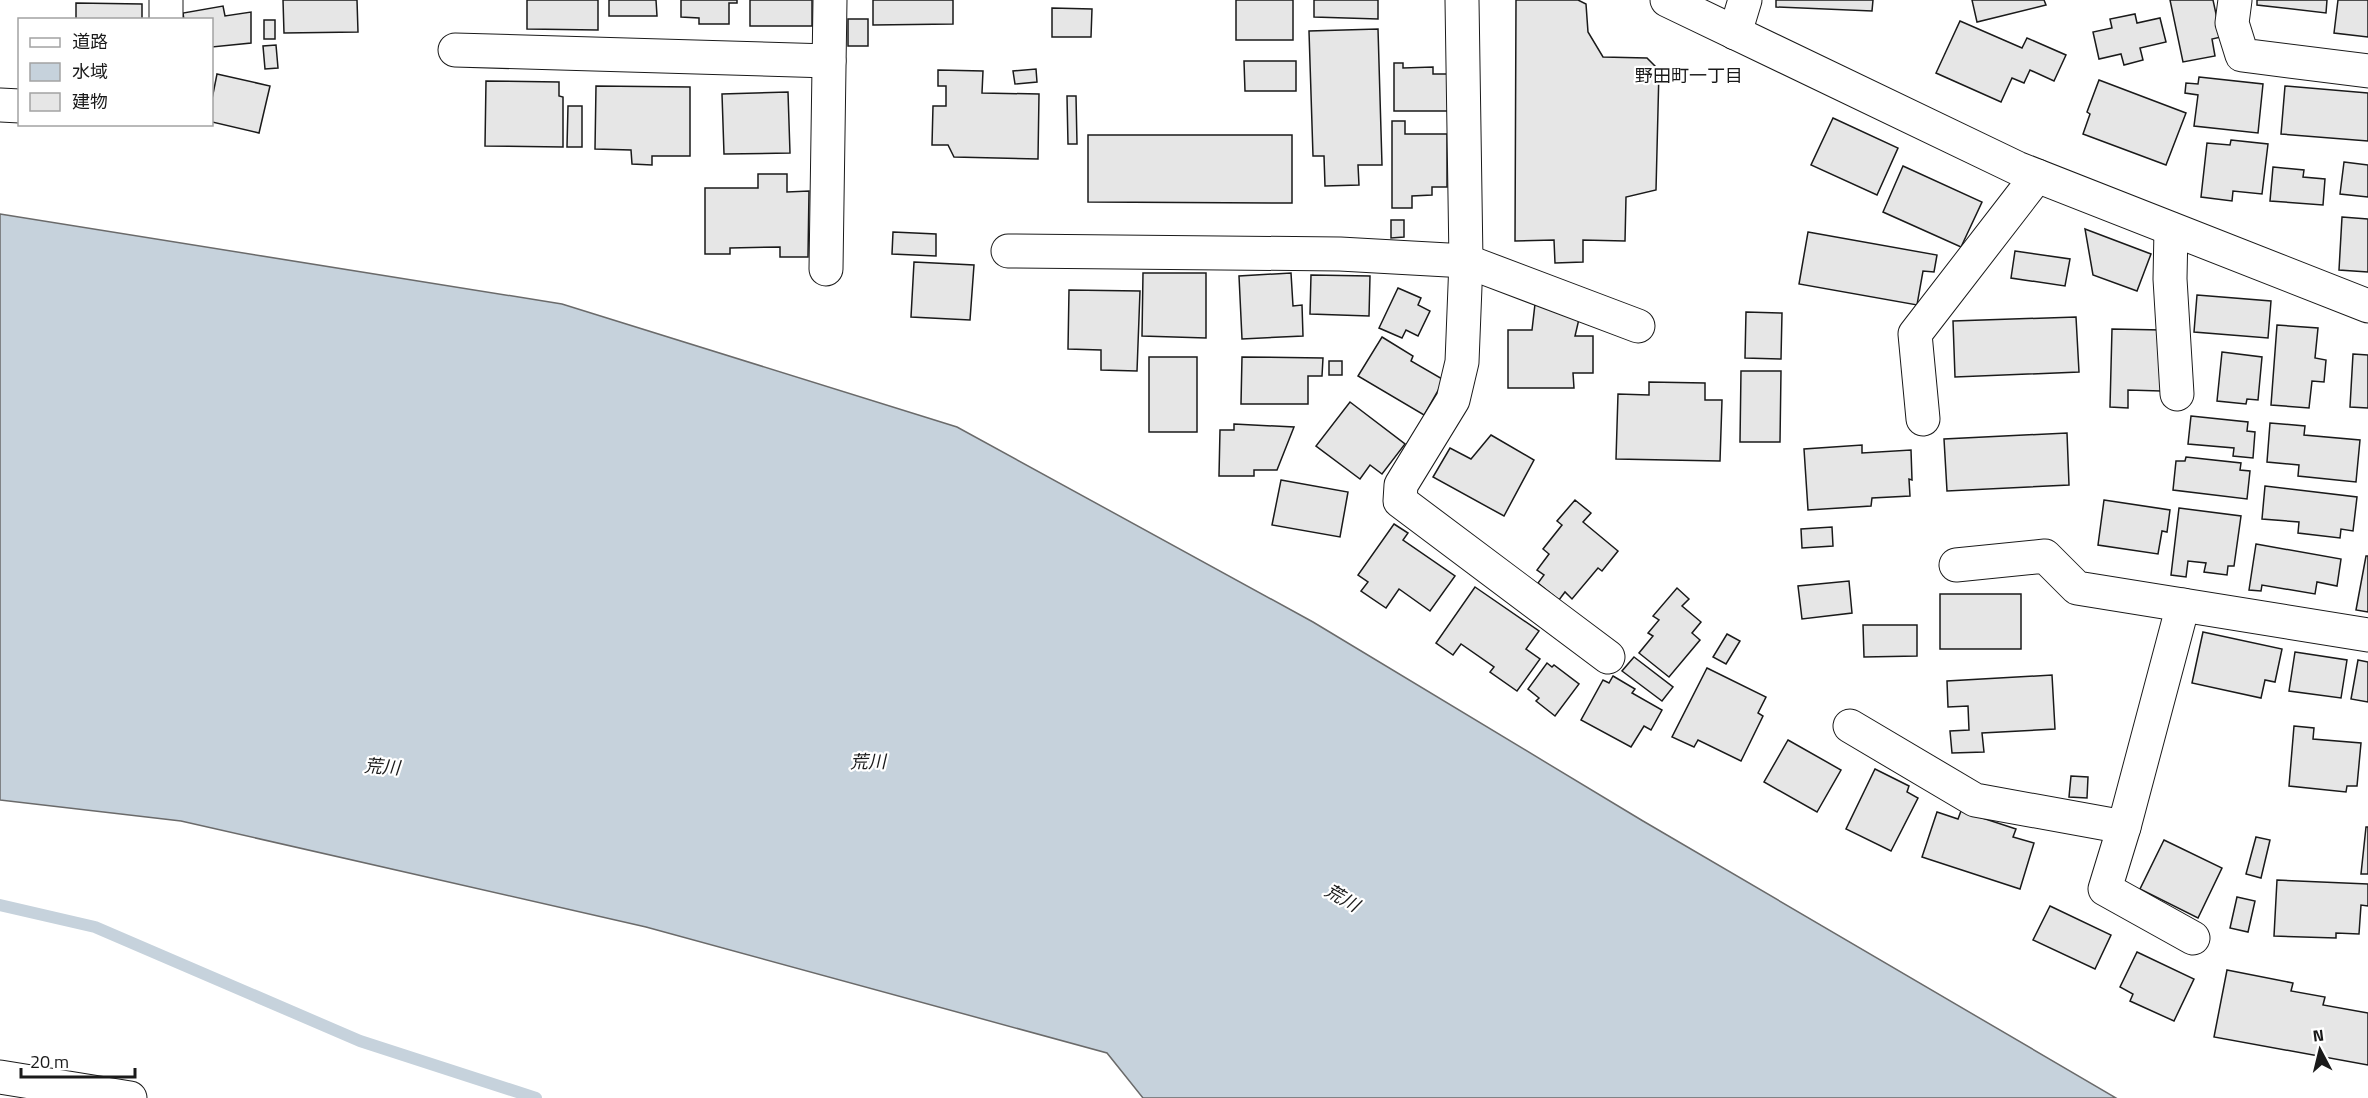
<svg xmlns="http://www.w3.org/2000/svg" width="2368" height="1098" viewBox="0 0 2368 1098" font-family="'Titillium Web','Noto Sans JP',sans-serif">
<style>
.water{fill:#c6d2dc;stroke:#6a6a6a;stroke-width:1.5}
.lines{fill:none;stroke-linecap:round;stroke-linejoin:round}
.stream{stroke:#c6d2dc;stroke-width:12}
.building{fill:#e6e6e6;stroke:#1a1a1a;stroke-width:1.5}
.minor-casing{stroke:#1a1a1a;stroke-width:35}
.minor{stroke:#fff;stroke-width:33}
.labels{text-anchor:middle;stroke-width:4.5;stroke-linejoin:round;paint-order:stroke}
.neighbourhood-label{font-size:18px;fill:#1a1a1a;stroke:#fff}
.water-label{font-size:18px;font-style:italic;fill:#1a1a1a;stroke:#fff}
</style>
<rect width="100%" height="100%" fill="#fff"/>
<polygon class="water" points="0,214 562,304 957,427 1313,622 1643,821 2116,1098 1143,1098 1107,1053 646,927 181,821 0,800"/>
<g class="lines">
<polyline class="stream" points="0,905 95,927 360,1041 536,1098"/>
</g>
<g class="building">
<polygon points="283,0 357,0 358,32 284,33"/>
<polygon points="527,0 598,0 598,30 527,29"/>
<polygon points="609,0 656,0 657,16 609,16"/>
<polygon points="681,0 737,0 737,3 729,3 729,24 699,24 699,18 681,17"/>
<rect x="750" y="0" width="62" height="26"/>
<polygon points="873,0 953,0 953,24 873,25"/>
<rect x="1236" y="0" width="57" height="40"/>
<polygon points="1314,0 1378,0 1378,19 1314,17"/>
<polygon points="1516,0 1578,0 1586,4 1588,32 1603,57 1647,58 1659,70 1656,190 1626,197 1625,241 1583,240 1583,262 1555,263 1554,240 1515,241"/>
<polygon points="1776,0 1873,0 1872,11 1776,7"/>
<polygon points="1972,0 2044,0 2046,5 1977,22"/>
<polygon points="2170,0 2213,0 2221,37 2212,39 2215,56 2183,62"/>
<polygon points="2257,0 2327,0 2326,13 2257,5"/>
<polygon points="2338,0 2368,0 2368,37 2334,33"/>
<polygon points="76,3 142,4 142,20 76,20"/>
<polygon points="223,6 225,16 251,12 251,43 212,47 212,20 184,20 183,13"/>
<polygon points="1052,8 1092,9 1091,37 1052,37"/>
<polygon points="2135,14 2137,23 2160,18 2166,42 2140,48 2143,60 2124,65 2121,54 2099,59 2093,32 2112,28 2110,19"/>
<rect x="848" y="19" width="20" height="27"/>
<rect x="264" y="20" width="11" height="19"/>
<polygon points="1960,21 2022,48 2027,38 2066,55 2054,81 2030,70 2024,83 2012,78 2001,102 1936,73"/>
<polygon points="1378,29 1382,165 1358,165 1359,185 1325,186 1324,156 1313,156 1309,31"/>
<polygon points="276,45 278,68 265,69 263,46"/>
<polygon points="1244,61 1296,61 1296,91 1245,91"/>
<polygon points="1394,63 1403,63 1403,68 1433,67 1433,74 1454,74 1454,111 1394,111"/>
<polygon points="1036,69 1037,82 1015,84 1013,71"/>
<polygon points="938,70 983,71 982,93 1039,94 1038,159 954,157 948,145 932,145 933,106 946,106 946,86 938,86"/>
<polygon points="217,74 270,86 259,133 212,122 212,99"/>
<polygon points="2199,77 2263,84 2258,133 2194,126 2198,95 2185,93 2186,83 2198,84"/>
<polygon points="2099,80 2186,113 2166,165 2083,134 2090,114 2087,112"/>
<polygon points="486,81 559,82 559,96 563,97 563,147 485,146"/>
<polygon points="596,86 690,87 690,156 652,156 652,165 632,164 631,150 595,149"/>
<polygon points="2285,86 2368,93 2368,141 2281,134"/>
<polygon points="788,92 790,153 724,154 722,94"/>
<polygon points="1067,96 1076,96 1077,144 1068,144"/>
<polygon points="568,106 582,106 582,147 567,147"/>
<polygon points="1833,118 1898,148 1877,195 1811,165"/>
<polygon points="1392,121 1405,121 1405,134 1447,134 1447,187 1432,187 1432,195 1412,196 1412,208 1392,208"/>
<polygon points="1088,135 1292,135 1292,203 1088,202"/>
<polygon points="2231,140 2268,144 2262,194 2233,191 2232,201 2201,197 2207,143 2230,145"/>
<polygon points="2344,162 2368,165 2368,197 2340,194"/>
<polygon points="1903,166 1982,202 1961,247 1883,212"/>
<polygon points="2273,167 2304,170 2303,177 2325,179 2323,205 2270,201"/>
<polygon points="758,174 787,174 787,192 809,191 808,257 780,257 780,247 730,248 730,254 705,254 705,188 758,188"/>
<polygon points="2342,217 2368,219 2368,272 2339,270"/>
<polygon points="1391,220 1404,220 1404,237 1391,238"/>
<polygon points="2085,229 2151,254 2137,291 2093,275"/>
<polygon points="893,232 936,234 936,256 892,254"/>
<polygon points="1808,232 1937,255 1934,272 1923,271 1917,305 1799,284"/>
<polygon points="2015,251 2070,259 2065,286 2011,278"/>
<polygon points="914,262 974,265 970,320 911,317"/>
<polygon points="1143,273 1206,273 1206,338 1142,336"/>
<polygon points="1291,273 1293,306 1302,305 1303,336 1242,339 1239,276"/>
<polygon points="1311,275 1370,276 1369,316 1310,314"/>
<polygon points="1398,288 1421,298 1418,305 1430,311 1418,336 1406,330 1402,338 1379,328"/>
<polygon points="1069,290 1140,291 1137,371 1101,370 1101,350 1068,349"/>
<polygon points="2197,295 2271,301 2268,338 2194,332"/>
<polygon points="1535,304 1579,319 1575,336 1593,336 1593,373 1573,373 1574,388 1508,388 1508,330 1532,330"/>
<polygon points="1746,312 1782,313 1781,359 1745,358"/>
<polygon points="2076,317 2079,372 1955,377 1953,321"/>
<polygon points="2277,325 2318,328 2315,358 2326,360 2324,382 2312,381 2309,408 2271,405"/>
<polygon points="2112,329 2162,330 2161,391 2128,390 2128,408 2110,407"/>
<polygon points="1382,337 1413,356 1411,361 1444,380 1424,415 1358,376"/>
<polygon points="2222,352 2262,357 2258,400 2247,399 2246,404 2217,401"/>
<polygon points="2353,354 2368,355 2368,408 2350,407"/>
<rect x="1149" y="357" width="48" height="75"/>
<polygon points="1242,357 1323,358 1322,376 1308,376 1308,404 1241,404"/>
<rect x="1329" y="361" width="13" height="14"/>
<polygon points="1741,371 1781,371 1780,442 1740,442"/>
<polygon points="1649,382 1705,383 1705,400 1722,400 1720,461 1616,459 1618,394 1649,395"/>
<polygon points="1350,402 1405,444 1382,474 1370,465 1360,479 1316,446"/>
<polygon points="2191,416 2248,422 2247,431 2255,432 2253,458 2233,456 2234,448 2188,444"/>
<polygon points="2270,423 2305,426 2304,435 2360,440 2356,482 2298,476 2299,465 2267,462"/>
<polygon points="1234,424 1294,427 1277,470 1254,470 1254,476 1219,476 1220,430 1234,430"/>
<polygon points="2067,433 2069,485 1947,491 1944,439"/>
<polygon points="1491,435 1534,460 1504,516 1433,477 1450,448 1471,459"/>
<polygon points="1862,445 1862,453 1911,450 1912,480 1909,479 1910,496 1872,498 1871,506 1808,510 1804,449"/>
<polygon points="2186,457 2241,463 2240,470 2250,471 2247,499 2173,490 2176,461 2185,461"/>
<polygon points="1281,480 1348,492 1340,537 1272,525"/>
<polygon points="2265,486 2357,497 2353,531 2341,529 2340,538 2298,533 2299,522 2262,519"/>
<polygon points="1575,500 1591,513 1583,522 1618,551 1602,571 1598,568 1572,599 1565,592 1559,600 1538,583 1544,575 1537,570 1549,554 1543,549 1562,525 1557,521"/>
<polygon points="2104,500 2170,510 2167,532 2162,531 2158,554 2098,545"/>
<polygon points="2179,508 2241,516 2234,566 2228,566 2227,575 2204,572 2206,563 2188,561 2186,577 2171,575"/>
<polygon points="1394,524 1408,533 1403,540 1455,576 1430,611 1399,589 1386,608 1361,591 1368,582 1358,575"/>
<polygon points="1832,527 1833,546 1802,548 1801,529"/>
<polygon points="2256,544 2341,559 2337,586 2317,582 2315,594 2262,585 2261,591 2249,590"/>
<polygon points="2366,556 2368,556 2368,612 2356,610"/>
<polygon points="1849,581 1852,613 1802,619 1798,586"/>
<polygon points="1475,587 1539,631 1526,649 1540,659 1517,691 1490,672 1494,667 1461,644 1453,655 1436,643"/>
<polygon points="1677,588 1689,599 1682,606 1701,622 1692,633 1700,640 1669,677 1639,653 1653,636 1648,633 1659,620 1653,616"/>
<rect x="1940" y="594" width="81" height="55"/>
<polygon points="1863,625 1917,625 1917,656 1864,657"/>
<polygon points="2203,632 2282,649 2275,682 2265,680 2261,698 2192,683"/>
<polygon points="1727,634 1740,641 1726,664 1713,657"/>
<polygon points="2295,652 2347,660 2341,698 2289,691"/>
<polygon points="1634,657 1673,687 1662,701 1622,671"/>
<polygon points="2358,660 2368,662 2368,702 2351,699"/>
<polygon points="1547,663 1552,667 1554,665 1579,684 1555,716 1536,701 1539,698 1528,689"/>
<polygon points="1707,668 1766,697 1758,713 1763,716 1741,761 1698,740 1694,747 1672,737"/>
<polygon points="2052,675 2055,729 1982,733 1984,752 1952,753 1950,731 1969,730 1968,706 1948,707 1947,681"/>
<polygon points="1613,676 1635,689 1632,693 1662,710 1651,730 1644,726 1631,747 1581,720 1603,680 1609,683"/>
<polygon points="2294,726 2314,728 2313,739 2361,743 2357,786 2347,786 2346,792 2289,786"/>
<polygon points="1788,740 1841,770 1817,812 1764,782"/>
<polygon points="1875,769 1909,786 1907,792 1918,798 1891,851 1846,829"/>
<polygon points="2071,776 2088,777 2087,798 2069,797"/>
<polygon points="1961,811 2016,829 2013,837 2034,843 2020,889 1922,857 1937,812 1958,819"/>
<polygon points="2366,827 2368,827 2368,874 2361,874"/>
<polygon points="2256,837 2270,840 2261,878 2246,874"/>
<polygon points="2164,840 2222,868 2198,918 2140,889"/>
<polygon points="2277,880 2368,884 2368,906 2361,905 2359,934 2336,933 2336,938 2274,936"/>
<polygon points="2237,897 2255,901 2248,932 2230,928"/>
<polygon points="2050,906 2111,935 2095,969 2033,940"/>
<polygon points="2137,952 2194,979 2174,1021 2130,1001 2133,994 2120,987"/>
<polygon points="2227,970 2293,983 2291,991 2325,997 2323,1005 2368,1013 2368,1065 2214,1037"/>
</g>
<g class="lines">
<defs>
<g id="minor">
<polyline points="166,0 166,20"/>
<polyline points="1462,0 1466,261 1462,362 1453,400 1401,485 1400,501 1608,657"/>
<polyline points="1667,0 2017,168 2368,306"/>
<polyline points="2235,0 2232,23 2242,55 2368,71"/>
<polyline points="1735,33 1745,0"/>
<polyline points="455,50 829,61"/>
<polyline points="0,105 20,106"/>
<polyline points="2171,229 2170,279 2177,394"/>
<polyline points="1008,251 1340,254 1466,261 1638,326"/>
<polyline points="826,269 830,0"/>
<polyline points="1923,419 1915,334 2037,176"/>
<polyline points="1956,565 2045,556 2077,588 2368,635"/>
<polyline points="2183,605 2124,827 2105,889 2193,938"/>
<polyline points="1850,726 1975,800 2124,827"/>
<polyline points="0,1077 130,1098"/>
</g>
</defs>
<use href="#minor" class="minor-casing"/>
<use href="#minor" class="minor"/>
</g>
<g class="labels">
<g class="neighbourhood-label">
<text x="1689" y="82">野田町一丁目</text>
</g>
<g class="water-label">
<text transform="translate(868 762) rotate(-1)" y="6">荒川</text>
<text transform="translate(382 767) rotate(4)" y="6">荒川</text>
<text transform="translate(1342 898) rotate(30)" y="6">荒川</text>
</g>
</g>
<rect x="18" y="18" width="195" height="108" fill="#ffffff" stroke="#a3a3a3" stroke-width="1.5"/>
<rect x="30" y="38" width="30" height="9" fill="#ffffff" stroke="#a3a3a3" stroke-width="1.5"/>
<text x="72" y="48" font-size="18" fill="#1a1a1a">道路</text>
<rect x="30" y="63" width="30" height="18" fill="#c6d2dc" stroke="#a3a3a3" stroke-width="1.5"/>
<text x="72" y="78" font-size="18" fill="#1a1a1a">水域</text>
<rect x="30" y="93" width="30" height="18" fill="#e6e6e6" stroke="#a3a3a3" stroke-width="1.5"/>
<text x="72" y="108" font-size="18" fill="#1a1a1a">建物</text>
<g transform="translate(2320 1050) rotate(353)" stroke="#ffffff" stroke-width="4.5" paint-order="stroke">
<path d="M0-4.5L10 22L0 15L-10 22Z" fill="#1a1a1a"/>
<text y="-9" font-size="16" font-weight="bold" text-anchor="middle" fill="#1a1a1a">N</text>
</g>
<path d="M21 1068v9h114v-9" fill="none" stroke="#1a1a1a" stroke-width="3"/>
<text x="30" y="1068" font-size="18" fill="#1a1a1a" stroke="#ffffff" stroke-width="4.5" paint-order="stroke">20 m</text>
</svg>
